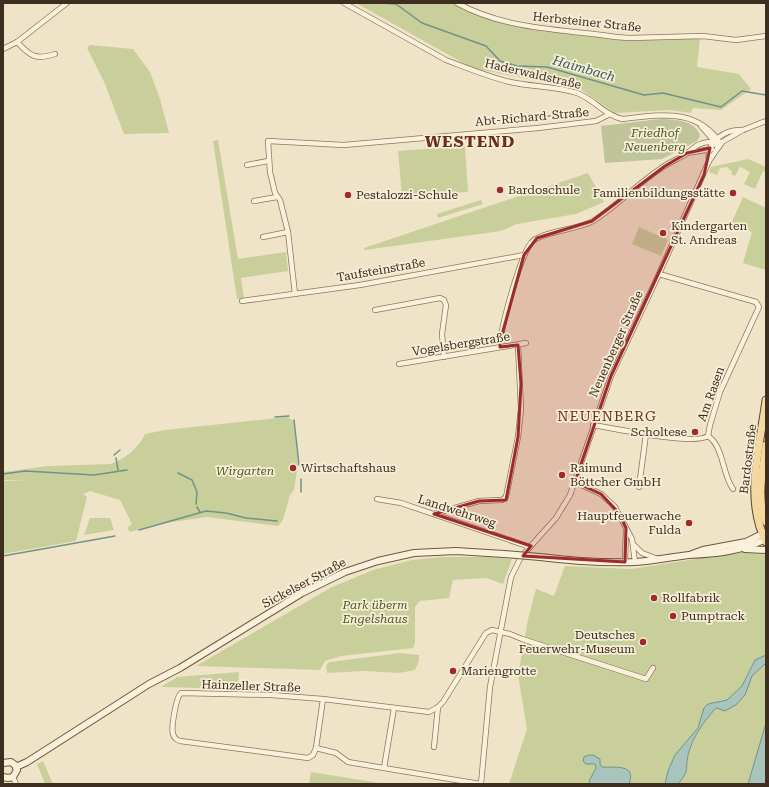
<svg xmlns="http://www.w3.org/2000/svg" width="769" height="787" viewBox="0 0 769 787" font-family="'Roboto Serif',serif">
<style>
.green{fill:#c9cf9b}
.cemetery{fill:#bfc49a}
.water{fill:#a9c4bc;stroke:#6f938a}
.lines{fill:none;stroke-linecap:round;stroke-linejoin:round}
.stream{stroke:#6f938a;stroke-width:1.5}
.minor-casing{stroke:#8d765c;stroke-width:6}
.secondary-casing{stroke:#6f573f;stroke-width:8}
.primary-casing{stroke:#5b4430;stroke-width:9}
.minor{stroke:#faf1dc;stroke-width:4.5}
.secondary{stroke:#faf1dc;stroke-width:6}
.primary{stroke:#f3d9a0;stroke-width:7}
.secondary-bridge-casing{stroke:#6f573f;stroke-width:8;stroke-linecap:butt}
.secondary-bridge{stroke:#faf1dc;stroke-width:6}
.marked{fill:#9e2a2b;fill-opacity:0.2;stroke:#9e2a2b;stroke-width:3;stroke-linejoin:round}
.poi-dot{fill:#9e2a2b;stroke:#f7eed8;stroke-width:1.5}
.labels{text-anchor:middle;stroke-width:3.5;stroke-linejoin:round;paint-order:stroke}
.street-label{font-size:12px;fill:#3d2e20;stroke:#f7eed8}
.park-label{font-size:12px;font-style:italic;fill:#4d5a26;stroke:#f7eed8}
.poi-label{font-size:12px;fill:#3d2e20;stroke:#f7eed8;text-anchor:start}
.water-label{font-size:13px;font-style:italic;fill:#2f5d5a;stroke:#f7eed8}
.quarter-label{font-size:14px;letter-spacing:1px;fill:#6b2e1e;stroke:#f7eed8}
.district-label{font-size:16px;font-weight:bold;letter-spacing:1px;fill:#6b2e1e;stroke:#f7eed8}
</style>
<rect width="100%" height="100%" fill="#f0e4c8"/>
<g class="green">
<polygon points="356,3 459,3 488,16 520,24 628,39 700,38 697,67 739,74 751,89 721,110 693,108 691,113 670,110 615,113 580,89 472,68"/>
<polygon points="90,45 133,49 150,72 160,99 169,133 124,134 105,84 87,48"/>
<polygon points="218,140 238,259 286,252 288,271 241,278 244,298 237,299 213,141"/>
<polygon points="465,146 468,192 402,196 398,151"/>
<polygon points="748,159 766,167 766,172 763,171 755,189 744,184 750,172 740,167 735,176 731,174 732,172 727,167 720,168 717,175 709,172 711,167"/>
<polygon points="588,173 604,202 576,214 517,224 501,231 365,250 364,248"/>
<polygon points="743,197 766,208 766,270 743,263 752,232 731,224"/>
<polygon points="481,200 483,204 438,218 437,214"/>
<polygon points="639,227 668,240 661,256 632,244"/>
<path d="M 287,417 L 294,421 L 298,466 L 294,490 L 290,495 L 283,520 L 278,526 L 207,517 L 158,524 L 130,532 L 127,528 L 132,524 L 120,500 L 90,491 L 83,494 L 87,497 L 76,541 L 3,554 L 3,481 L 27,480 L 3,480 L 3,472 L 48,466 L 110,464 C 125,459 138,449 145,434 L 165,430 Z"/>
<polygon points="90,518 110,518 114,530 84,535"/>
<polygon points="741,552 766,555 766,655 755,660 742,686 727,700 708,704 704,708 698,728 675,755 668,771 665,784 509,784 527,729 518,675 528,619 536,589 554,596 565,566 631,569"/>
<polygon points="442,557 488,557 512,559 503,584 486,578 453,580 449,598 420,601 415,607 415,643 413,648 341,656 325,661 320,670 196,666 332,587 373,570 412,560"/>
<polygon points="400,653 419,655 419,661 415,670 399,673 364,671 327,673 326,665 330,662"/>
<path d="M 766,663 L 766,723 L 748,784 L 678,784 C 689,769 685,772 688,756 C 691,743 706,715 717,708 C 725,703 736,699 745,695 L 752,676 Z"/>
<polygon points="239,672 238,689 161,687 177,677"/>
<polygon points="43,761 53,784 45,784 37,764"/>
<polygon points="311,772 386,784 309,784"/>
</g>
<path class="cemetery" d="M 660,119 C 673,119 696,120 700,136 L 697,141 L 662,159 L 605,163 L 601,126 Z"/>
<g class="water">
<path d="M 766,655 L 766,663 L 752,676 L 745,695 L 737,704 L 725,711 L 716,708 C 704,721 692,738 688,755 C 685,771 690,769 678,784 L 665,784 L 668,771 L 675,755 L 698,728 L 704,708 L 708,704 L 727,700 L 742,686 L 755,660 Z"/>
<polygon points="766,723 766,784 748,784"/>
<path d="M 589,755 L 593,755 L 600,759 L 600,764 L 602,767 C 614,768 637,763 629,784 L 590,784 L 589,781 L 596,768 L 595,764 L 586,764 L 583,761 L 584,757 Z"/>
</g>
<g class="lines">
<g class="stream">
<polyline points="381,3 396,4 422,23 486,46 500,61 517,66 547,67 644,95 663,93 721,107 742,91 766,95"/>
<polyline points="275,417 289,416"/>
<polyline points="294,420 299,465"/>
<polyline points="114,455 120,450"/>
<polyline points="116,458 118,470"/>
<polyline points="178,473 192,480 197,492 196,504"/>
<polyline points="3,474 25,471 94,475 127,470"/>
<polyline points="301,479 301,492"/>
<polyline points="197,507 200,512"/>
<polyline points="139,530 206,511 226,513 246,518 277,521"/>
<polyline points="3,556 115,536"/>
</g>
<defs>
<g id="minor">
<path d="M 344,3 L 446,60 C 467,68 489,77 510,82 C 532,87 556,86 577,93 C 594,99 604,115 622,119 C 660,115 696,107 721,144"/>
<path d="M 457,3 C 506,30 562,29 616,37 L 629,38 L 703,36 L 736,40 L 766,36"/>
<path d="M 17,42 C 31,57 36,60 55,54"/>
<polyline points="3,49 17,42 67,3"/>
<polyline points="701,126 716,143"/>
<polyline points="687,153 712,149"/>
<path d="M 709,161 C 706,141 725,129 743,130"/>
<polyline points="247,165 268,161"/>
<polyline points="254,201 277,197"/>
<polyline points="263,237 288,232"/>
<polyline points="659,274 756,302 759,307 720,392 710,425 708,436"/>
<polyline points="295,294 288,232 280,200 275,193 270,172 268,141 344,145 538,128 596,121 608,115"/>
<polyline points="242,301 360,285 524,255"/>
<polyline points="375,310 440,298 444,300 446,305 442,334 444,357"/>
<path d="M 500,347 C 500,329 520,257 531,243 C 539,232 577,230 593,221 C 617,206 636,185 660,169 C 668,163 678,159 686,154 C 694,148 699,142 710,142 L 719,147"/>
<polyline points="399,364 526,343"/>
<path d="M 593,425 C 614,428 693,446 708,436"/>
<path d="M 708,436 C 724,447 722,474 733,489"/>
<polyline points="575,482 601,494 615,507 632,539 635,562"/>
<polyline points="639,487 646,434"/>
<polyline points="377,499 401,503 530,547"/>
<polyline points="434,514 479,501 502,500 506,497 518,437 521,409 518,345"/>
<polyline points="634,545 642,553 658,559"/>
<polyline points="625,562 626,528"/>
<path d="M 323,699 L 316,748 L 313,755 L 308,758 L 180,741 C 177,740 174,738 173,734 C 171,728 176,697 181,693 L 271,695 L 323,699 L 429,712 L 438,707 L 443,702 L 486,633 L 492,630 L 510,634 L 522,639 L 646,679 L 653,668"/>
<polyline points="434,747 438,707"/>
<polyline points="316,748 336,753 348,762 480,784"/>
<polyline points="384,768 394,708"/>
<polyline points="13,777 16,784"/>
<polyline points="481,784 490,687 511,577 521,557 556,518 570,495 611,376 659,274 709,161 722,142 743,130 766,121"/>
</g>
<g id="secondary">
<polyline points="745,549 766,550"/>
<polyline points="692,554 703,550 746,542 766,532"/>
<path d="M 540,557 C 572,561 603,563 635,562 C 653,561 671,557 689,555 C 717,554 741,551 766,539"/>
<polyline points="3,763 11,762 15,765 17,770 13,777 8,778 3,777"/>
<polyline points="16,767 27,762 149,684 180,668 302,593 345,572 378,561 414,553 456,551 504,554"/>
</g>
<g id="primary">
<path d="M 766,400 C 760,447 744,498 766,542"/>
<path d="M 766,445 C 763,470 756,498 766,522"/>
</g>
</defs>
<use href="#minor" class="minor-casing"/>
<use href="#secondary" class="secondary-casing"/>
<use href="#primary" class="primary-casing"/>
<use href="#minor" class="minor"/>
<use href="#secondary" class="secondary"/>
<use href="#primary" class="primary"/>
<defs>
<polyline id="secondary-bridge" points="504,554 540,557"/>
</defs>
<use href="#secondary-bridge" class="secondary-bridge-casing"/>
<use href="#secondary-bridge" class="secondary-bridge"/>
</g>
<path class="marked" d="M 710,148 L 704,175 L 611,376 L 575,482 L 601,494 L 619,513 L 626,528 L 625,562 L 523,556 L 531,546 L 434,514 L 479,501 L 506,500 L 518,437 L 521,384 L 518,345 L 500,347 L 500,342 L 524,255 L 537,238 L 592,221 L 665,166 L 687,153 Z"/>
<g class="poi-dot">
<circle cx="500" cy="190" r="4"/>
<circle cx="733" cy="193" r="4"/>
<circle cx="348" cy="195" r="4"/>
<circle cx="663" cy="233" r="4"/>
<circle cx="695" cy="432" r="4"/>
<circle cx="293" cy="468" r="4"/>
<circle cx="562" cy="475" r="4"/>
<circle cx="689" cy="523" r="4"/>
<circle cx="654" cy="598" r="4"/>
<circle cx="673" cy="616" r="4"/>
<circle cx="643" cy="642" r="4"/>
<circle cx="453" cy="671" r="4"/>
</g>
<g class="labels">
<g class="street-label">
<text transform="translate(587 22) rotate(6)" y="4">Herbsteiner Straße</text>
<text transform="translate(533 74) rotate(13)" y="4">Haderwaldstraße</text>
<text transform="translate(532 117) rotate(-5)" y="4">Abt-Richard-Straße</text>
<text transform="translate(381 270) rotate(-10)" y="4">Taufsteinstraße</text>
<text transform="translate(461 344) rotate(-9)" y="4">Vogelsbergstraße</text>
<text transform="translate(616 344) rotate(-66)" y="4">Neuenberger Straße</text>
<text transform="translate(711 394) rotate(-70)" y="4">Am Rasen</text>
<text transform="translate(748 459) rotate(-83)" y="4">Bardostraße</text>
<text transform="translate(457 511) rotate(18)" y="4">Landwehrweg</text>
<text transform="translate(304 583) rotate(-28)" y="4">Sickelser Straße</text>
<text transform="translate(251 686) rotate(2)" y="4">Hainzeller Straße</text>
</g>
<g class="park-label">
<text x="655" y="137">Friedhof<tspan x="655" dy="14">Neuenberg</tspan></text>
<text x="245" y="475">Wirgarten</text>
<text x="375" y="609">Park überm<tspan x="375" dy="14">Engelshaus</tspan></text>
</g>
<g class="poi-label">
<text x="508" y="194">Bardoschule</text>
<text x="725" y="197" text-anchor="end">Familienbildungsstätte</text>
<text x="356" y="199">Pestalozzi-Schule</text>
<text x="671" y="230">Kindergarten<tspan x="671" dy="14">St. Andreas</tspan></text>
<text x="687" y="436" text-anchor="end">Scholtese</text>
<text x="301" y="472">Wirtschaftshaus</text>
<text x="570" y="472">Raimund<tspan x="570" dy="14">Böttcher GmbH</tspan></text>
<text x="681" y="520" text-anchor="end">Hauptfeuerwache<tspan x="681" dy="14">Fulda</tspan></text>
<text x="662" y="602">Rollfabrik</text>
<text x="681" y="620">Pumptrack</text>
<text x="635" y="639" text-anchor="end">Deutsches<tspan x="635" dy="14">Feuerwehr-Museum</tspan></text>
<text x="461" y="675">Mariengrotte</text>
</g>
<g class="water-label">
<text transform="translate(584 68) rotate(16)" y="5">Haimbach</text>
</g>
<g class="quarter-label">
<text x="607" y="421">NEUENBERG</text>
</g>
<g class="district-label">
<text x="470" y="147">WESTEND</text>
</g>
</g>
<rect width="769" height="787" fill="none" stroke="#3d2e20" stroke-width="8"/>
</svg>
